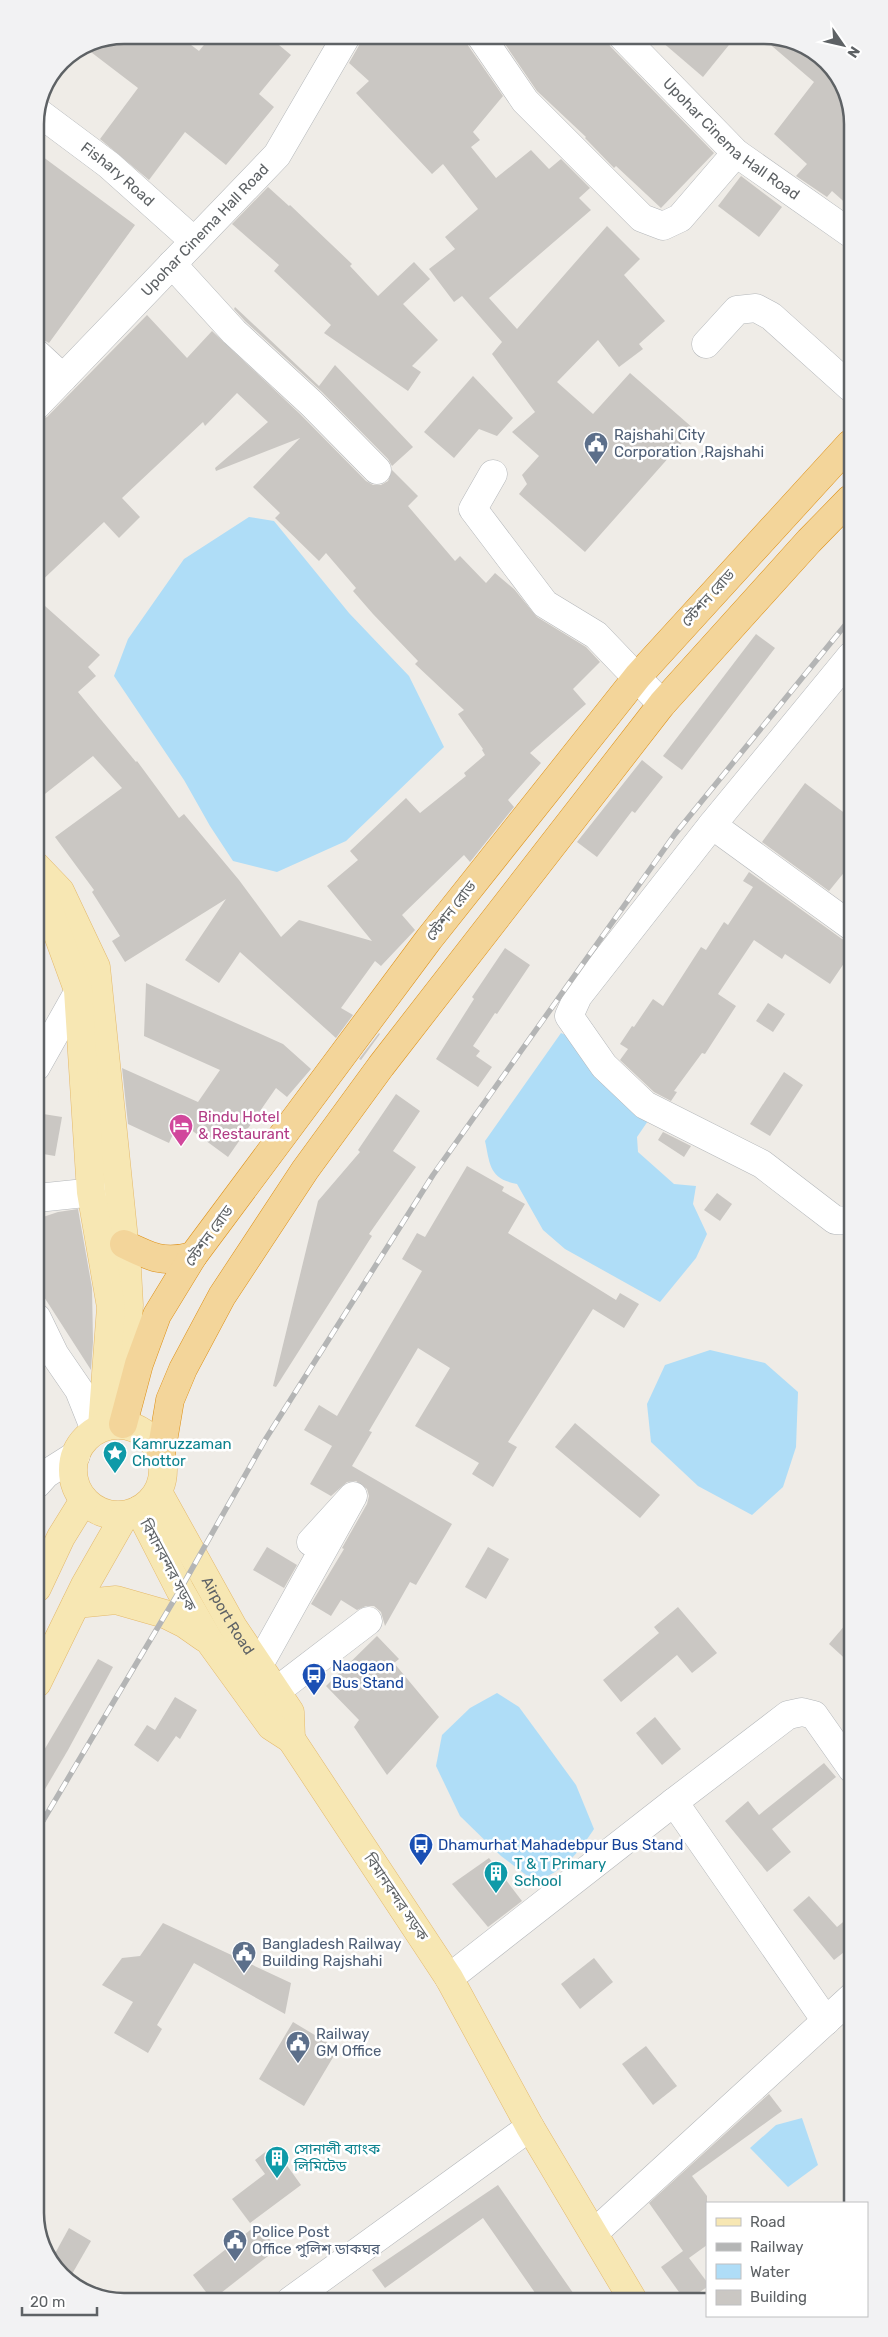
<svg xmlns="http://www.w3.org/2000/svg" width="888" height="2337" viewBox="0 0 888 2337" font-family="Rubik,'Noto Sans Bengali',sans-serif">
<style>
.water{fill:#afddf7}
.building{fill:#cac7c3}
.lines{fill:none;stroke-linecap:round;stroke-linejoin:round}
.minor-casing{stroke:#b4b7ba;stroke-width:29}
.major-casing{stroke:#e4b96b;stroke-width:29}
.highway-casing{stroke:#de9117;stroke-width:29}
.minor{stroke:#fff;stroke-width:28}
.major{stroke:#f7e7b3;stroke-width:28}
.highway{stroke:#f3d59a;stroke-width:28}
.rail-casing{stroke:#b4b5b5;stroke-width:5.5}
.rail{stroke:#fff;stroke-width:4;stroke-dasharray:11;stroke-linecap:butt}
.labels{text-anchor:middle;stroke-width:5;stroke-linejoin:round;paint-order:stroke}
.street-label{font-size:15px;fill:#5e6265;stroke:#fff}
.service-label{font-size:15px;fill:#4e5e75;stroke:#fff;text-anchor:start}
.hotel-label{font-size:15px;fill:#b23c85;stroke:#fff;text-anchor:start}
.culture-label{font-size:15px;fill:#0d838f;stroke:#fff;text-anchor:start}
.transit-label{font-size:15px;fill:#164399;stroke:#fff;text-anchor:start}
.rim{fill:none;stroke:#5e6265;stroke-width:2.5}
</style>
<rect width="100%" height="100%" fill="#efece7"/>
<g class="water">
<polygon points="249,517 274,521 349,613 409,676 444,747 346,841 277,872 233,861 210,826 184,780 114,676 128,639 184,559"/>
<path d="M 561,1033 L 570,1037 L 650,1118 L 637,1137 L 638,1152 L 674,1184 L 696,1186 L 693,1204 L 707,1234 L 696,1258 L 660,1302 L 565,1249 L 543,1230 L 517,1184 C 489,1179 490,1164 485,1141 Z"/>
<polygon points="710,1350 765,1363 798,1392 796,1447 783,1487 752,1515 698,1486 651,1442 647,1404 665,1365"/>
<path d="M 497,1693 L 519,1707 L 541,1737 L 576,1785 L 594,1829 C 578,1853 563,1873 534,1881 L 501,1856 L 460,1816 L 436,1766 L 442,1735 L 470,1708 Z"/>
<polygon points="802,2118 818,2165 788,2187 750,2148 776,2125"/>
</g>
<g class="building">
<polygon points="124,35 178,35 199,51 212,35 267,35 291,55 259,94 274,107 226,165 185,132 149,180 100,139 138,88 83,46 90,42"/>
<polygon points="365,35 465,35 467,44 503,96 473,132 480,140 471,147 496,178 531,150 549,169 561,159 590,188 579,198 591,210 489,298 517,329 607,226 640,259 624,275 665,321 639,344 643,349 619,367 598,340 557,382 593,414 630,373 694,429 585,552 519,494 527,484 522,475 539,456 512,432 535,412 492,354 502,342 462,296 454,302 429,269 455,249 445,237 478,209 443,164 432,174 356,93 369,81 349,63"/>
<polygon points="509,35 606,35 610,46 714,153 661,208 616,166 614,168 585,138 586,137 537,91 505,44"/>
<polygon points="654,35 737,35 703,77"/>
<polygon points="759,35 770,35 811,52 827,65 850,101 850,207 832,191 827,197 796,176 807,164 774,134 814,82"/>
<polygon points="35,151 135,225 49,343 40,338 35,338"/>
<polygon points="741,176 782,207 759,237 718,206"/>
<polygon points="268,187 289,206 290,205 352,264 350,266 378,296 414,262 430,279 403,304 438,340 412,366 421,372 408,391 324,333 331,325 274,271 279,265 232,224"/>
<polygon points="235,307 319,386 335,365 413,447 392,466 388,459 322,392 245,321 234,309"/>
<polygon points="147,315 187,358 212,331 300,414 366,481 373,485 381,485 388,481 392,470 418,496 408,506 455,561 460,556 486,583 495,573 514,589 537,617 586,647 600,662 573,689 586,704 530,753 541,763 508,800 514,807 470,862 464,855 402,915 415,930 381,966 375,961 341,1008 353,1015 336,1038 240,952 219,983 185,960 226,899 125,962 112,941 120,936 92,892 94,890 55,837 122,788 93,756 36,801 36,598 100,655 88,667 96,676 78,692 136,762 137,761 179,818 184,814 239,880 281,937 299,920 372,941 327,886 358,860 350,851 406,798 420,813 466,776 464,773 485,755 482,750 483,749 458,714 464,710 415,664 418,661 373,614 353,591 356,588 326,553 319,561 275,518 280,513 253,487 300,438 216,471 215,468 268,422 237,393 205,426 203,422 122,498 140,517 119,538 104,522 36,586 36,421 47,417"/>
<polygon points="473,376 513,418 497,436 479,429 454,458 424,432"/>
<polygon points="756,634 775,648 682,770 663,756"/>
<polygon points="642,760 663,777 635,813 632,811 597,857 577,842"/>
<polygon points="805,783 851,818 851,864 829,891 762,842"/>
<polygon points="749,872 842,939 851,941 851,953 830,984 785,954 782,959 754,940 718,994 736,1006 705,1054 702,1053 674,1091 677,1092 671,1101 654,1092 620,1060 628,1049 620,1044 632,1026 634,1027 653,999 663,1006 701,947 706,950 724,922 728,925 753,887 743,881"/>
<polygon points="505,948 530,965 497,1014 495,1013 473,1046 480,1051 476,1056 492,1067 478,1087 436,1059 474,999 472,997"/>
<polygon points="146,983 283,1044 311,1069 287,1097 276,1088 228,1157 179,1121 169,1143 128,1124 122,1068 198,1102 220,1070 144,1036"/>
<polygon points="768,1003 785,1014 773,1032 756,1021"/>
<polygon points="379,1033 380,1034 361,1060 359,1059"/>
<polygon points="784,1072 803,1085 770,1136 750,1124"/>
<polygon points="396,1094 420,1111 393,1151 416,1167 369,1234 372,1236 276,1387 273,1386 318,1201 360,1152 358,1150"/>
<polygon points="37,1113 62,1117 55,1156 37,1153"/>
<polygon points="663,1132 691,1146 684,1157 658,1140"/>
<polygon points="467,1166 504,1187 502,1191 525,1204 508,1233 616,1300 620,1293 639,1304 624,1328 593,1309 508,1442 517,1447 493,1487 472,1474 479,1463 415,1426 450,1368 418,1348 369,1431 372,1432 352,1466 452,1524 416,1585 410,1582 385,1626 381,1612 374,1606 366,1606 357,1610 341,1600 331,1616 311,1604 344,1549 342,1548 367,1504 369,1496 367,1489 356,1481 347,1482 331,1496 310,1484 332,1446 304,1430 319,1405 337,1416 422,1271 402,1259 417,1233 425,1237"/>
<polygon points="717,1193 732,1204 720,1221 704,1210"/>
<polygon points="78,1209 92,1288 93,1342 91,1370 37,1286 37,1284 44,1282 37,1261 37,1219 58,1212"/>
<polygon points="575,1423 660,1495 640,1518 555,1447"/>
<polygon points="267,1547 297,1565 284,1588 253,1570"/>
<polygon points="488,1547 509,1559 486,1599 465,1587"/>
<polygon points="678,1607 717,1653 692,1673 677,1655 621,1702 603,1680 659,1633 654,1627"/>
<polygon points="852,1617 852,1665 829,1644"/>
<polygon points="377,1636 399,1659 394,1663 439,1717 387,1775 354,1727 359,1720 326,1686"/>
<polygon points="98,1659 113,1667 68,1750 38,1801 37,1762"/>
<polygon points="175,1697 197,1710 180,1739 176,1736 158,1762 134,1745 147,1725 155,1730"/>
<polygon points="655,1717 681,1749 662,1765 636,1733"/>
<polygon points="824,1763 836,1777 772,1829 791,1852 767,1872 725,1821 748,1801 759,1815"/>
<polygon points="489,1858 522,1901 488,1927 452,1884"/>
<polygon points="809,1896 837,1927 853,1914 853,1945 834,1960 793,1910"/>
<polygon points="163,1923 291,1983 285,2014 194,1963 157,2025 162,2029 148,2053 114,2033 133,2002 102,1985 122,1958 140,1956"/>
<polygon points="594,1958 613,1982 580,2009 561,1984"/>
<polygon points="293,2022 338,2049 304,2106 259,2079"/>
<polygon points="646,2046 677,2086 653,2105 622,2064"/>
<polygon points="769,2094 782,2111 692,2176 707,2196 707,2245 689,2258 707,2282 707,2287 690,2299 684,2299 661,2267 683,2251 649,2203"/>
<polygon points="273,2146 301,2185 250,2223 232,2199 265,2174 255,2160"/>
<polygon points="498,2185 578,2300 540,2300 483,2218 385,2288 372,2270"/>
<polygon points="258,2224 277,2249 212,2300 193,2275"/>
<polygon points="69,2228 91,2241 68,2281 52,2259"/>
</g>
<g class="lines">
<defs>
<g id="minor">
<polyline points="480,35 525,101 642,218 663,226 680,218 736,153"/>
<path id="s1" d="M 621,35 L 736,153 L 850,233"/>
<path id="s2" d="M 38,112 L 109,165 L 194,241"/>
<polyline points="172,264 234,332 311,403 377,470"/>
<polyline points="706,344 737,310 756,308 771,316 850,387"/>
<polyline points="36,353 63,378"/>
<path id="s3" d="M 36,406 L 277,155 L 347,35"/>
<polyline points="493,474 473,509 545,604 596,635 662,704"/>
<polyline points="851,656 712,825 578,996 569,1016 604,1066 645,1105 762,1164 835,1220 852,1221"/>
<polyline points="712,825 851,926"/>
<polyline points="36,1067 84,982"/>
<polyline points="37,1198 114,1190"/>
<polyline points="37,1318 55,1355 79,1390 95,1430"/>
<polyline points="37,1484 46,1474 76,1455"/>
<polyline points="242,1680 259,1665 353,1496 311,1542"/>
<polyline points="258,1705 368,1621"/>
<polyline points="674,1802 826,2021"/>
<polyline points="449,1978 674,1802 788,1715 802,1712 814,1715 852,1769"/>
<polyline points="594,2233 853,1996"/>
<polyline points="290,2301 530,2127"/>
</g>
<g id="major">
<polyline points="36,866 60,891 96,967 127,1269 129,1305 122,1400"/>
<polyline points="36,895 46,902 78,990 91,1192 111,1307 102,1427"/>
<circle cx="118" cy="1470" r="45"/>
<path id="s4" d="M 158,1492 L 233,1627 L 290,1712 L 291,1739"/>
<polyline points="139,1510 180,1590 210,1642 271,1726 291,1739 449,1978 530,2127 633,2300"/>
<polyline points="37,1588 61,1537 84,1500"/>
<polyline points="76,1604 116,1600 165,1614 185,1624 205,1638"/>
<polyline points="37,1683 85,1585 125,1515"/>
</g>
<g id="highway">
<path d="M 124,1244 C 150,1257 164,1264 193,1256"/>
<polyline points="123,1424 139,1364 157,1315 193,1256 429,939 638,676 850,444"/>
<polyline points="161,1453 170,1400 183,1369 222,1296 305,1170 381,1066 662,704 809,541 850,499"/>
</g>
</defs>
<use href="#minor" class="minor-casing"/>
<use href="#major" class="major-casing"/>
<use href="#highway" class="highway-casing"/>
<use href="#minor" class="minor"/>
<use href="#major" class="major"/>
<use href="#highway" class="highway"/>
<defs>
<polyline id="rail" points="38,1829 180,1590 265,1440 433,1175 675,834 851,618"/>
</defs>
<use href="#rail" class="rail-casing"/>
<use href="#rail" class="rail"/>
</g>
<defs>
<symbol id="civic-pin" viewBox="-11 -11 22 30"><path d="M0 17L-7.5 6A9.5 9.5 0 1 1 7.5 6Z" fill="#5c6f8a" stroke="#fff"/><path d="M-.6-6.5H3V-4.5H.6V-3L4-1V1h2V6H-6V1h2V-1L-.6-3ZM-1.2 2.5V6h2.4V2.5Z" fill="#fff"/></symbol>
<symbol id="hotel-pin" viewBox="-11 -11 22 30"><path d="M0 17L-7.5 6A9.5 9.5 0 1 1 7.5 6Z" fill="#d1479c" stroke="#fff"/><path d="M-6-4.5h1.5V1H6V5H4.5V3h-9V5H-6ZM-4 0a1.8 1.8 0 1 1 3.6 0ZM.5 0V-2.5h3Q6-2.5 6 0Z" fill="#fff"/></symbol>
<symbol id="sight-pin" viewBox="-11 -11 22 30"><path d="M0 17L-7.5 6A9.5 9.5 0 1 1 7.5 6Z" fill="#0f9aa8" stroke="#fff"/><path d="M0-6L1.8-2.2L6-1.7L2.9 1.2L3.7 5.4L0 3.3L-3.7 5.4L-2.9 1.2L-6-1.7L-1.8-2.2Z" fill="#fff"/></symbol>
<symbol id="bus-pin" viewBox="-11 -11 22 30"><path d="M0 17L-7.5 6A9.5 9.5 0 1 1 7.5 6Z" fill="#1a4fb4" stroke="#fff"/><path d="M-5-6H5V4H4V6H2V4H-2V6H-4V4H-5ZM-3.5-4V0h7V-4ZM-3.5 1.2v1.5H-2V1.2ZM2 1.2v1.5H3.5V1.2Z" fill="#fff"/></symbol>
<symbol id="building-pin" viewBox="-11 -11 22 30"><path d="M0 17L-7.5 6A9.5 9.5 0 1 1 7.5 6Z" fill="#0f9aa8" stroke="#fff"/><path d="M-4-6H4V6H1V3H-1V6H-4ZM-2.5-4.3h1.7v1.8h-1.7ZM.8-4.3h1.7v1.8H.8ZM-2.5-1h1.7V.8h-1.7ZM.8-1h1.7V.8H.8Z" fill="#fff"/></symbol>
</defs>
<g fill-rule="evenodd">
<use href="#civic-pin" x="582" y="430" width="28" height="38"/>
<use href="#hotel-pin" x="167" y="1112" width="28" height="38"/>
<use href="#sight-pin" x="101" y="1439" width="28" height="38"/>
<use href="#bus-pin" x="300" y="1661" width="28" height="38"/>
<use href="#bus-pin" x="407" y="1831" width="28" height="38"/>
<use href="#building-pin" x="482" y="1859" width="28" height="38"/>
<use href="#civic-pin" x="230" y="1939" width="28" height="38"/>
<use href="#civic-pin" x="284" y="2029" width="28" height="38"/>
<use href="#building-pin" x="263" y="2144" width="28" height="38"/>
<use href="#civic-pin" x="221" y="2227" width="28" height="38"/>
</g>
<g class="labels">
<g class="street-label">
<text dy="5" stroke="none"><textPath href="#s1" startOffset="152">Upohar Cinema Hall Road</textPath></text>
<text dy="5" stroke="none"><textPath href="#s2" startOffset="101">Fishary Road</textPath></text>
<text dy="5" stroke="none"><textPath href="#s3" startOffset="244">Upohar Cinema Hall Road</textPath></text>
<text transform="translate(708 598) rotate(-48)" y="5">স্টেশন রোড</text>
<text transform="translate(451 911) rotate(-52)" y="5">স্টেশন রোড</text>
<text transform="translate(209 1236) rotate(-54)" y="5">স্টেশন রোড</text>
<text transform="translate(168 1565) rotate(62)" y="5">বিমানবন্দর সড়ক</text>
<text dy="5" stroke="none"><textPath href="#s4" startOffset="142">Airport Road</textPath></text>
<text transform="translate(396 1897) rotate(56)" y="5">বিমানবন্দর সড়ক</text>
</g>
<g class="service-label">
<text x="614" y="440">Rajshahi City<tspan x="614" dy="17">Corporation ,Rajshahi</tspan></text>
<text x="262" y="1949">Bangladesh Railway<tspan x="262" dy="17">Building Rajshahi</tspan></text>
<text x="316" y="2039">Railway<tspan x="316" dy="17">GM Office</tspan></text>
<text x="252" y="2237">Police Post<tspan x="252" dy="17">Office পুলিশ ডাকঘর</tspan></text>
</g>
<g class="hotel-label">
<text x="198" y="1122">Bindu Hotel<tspan x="198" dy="17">&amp; Restaurant</tspan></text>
</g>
<g class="culture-label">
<text x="132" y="1449">Kamruzzaman<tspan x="132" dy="17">Chottor</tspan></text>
<text x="514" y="1869">T &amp; T Primary<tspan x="514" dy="17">School</tspan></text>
<text x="294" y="2154">সোনালী ব্যাংক<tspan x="294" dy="17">লিমিটেড</tspan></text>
</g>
<g class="transit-label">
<text x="332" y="1671">Naogaon<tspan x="332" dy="17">Bus Stand</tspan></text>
<text x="438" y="1850">Dhamurhat Mahadebpur Bus Stand</text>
</g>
</g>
<path d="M0 0H888V2337H0ZM124 44H764A80 80 0 0 1 844 124V2213A80 80 0 0 1 764 2293H124A80 80 0 0 1 44 2213V124A80 80 0 0 1 124 44Z" fill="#f2f2f3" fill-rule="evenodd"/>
<path class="rim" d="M124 44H764A80 80 0 0 1 844 124V2213A80 80 0 0 1 764 2293H124A80 80 0 0 1 44 2213V124A80 80 0 0 1 124 44Z"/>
<rect x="706" y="2202" width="162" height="115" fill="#ffffff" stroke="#bfc0c1"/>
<rect x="716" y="2218" width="25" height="8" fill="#f7e7b3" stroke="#bfc0c1"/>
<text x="750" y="2227" font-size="15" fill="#5e6265">Road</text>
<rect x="716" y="2243" width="25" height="8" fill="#b4b5b5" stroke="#bfc0c1"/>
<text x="750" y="2252" font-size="15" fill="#5e6265">Railway</text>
<rect x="716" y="2264" width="25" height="15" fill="#afddf7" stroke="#bfc0c1"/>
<text x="750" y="2277" font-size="15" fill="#5e6265">Water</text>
<rect x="716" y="2290" width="25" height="15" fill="#cac7c3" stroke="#bfc0c1"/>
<text x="750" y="2302" font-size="15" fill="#5e6265">Building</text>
<g transform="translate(843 45) rotate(124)" stroke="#ffffff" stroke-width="4" paint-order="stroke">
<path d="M0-4L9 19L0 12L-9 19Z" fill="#5e6265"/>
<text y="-8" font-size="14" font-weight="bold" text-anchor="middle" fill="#5e6265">N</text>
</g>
<path d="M22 2307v8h75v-8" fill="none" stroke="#5e6265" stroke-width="2.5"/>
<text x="30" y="2307" font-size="15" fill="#5e6265" stroke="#ffffff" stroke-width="4" paint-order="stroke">20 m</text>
</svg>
